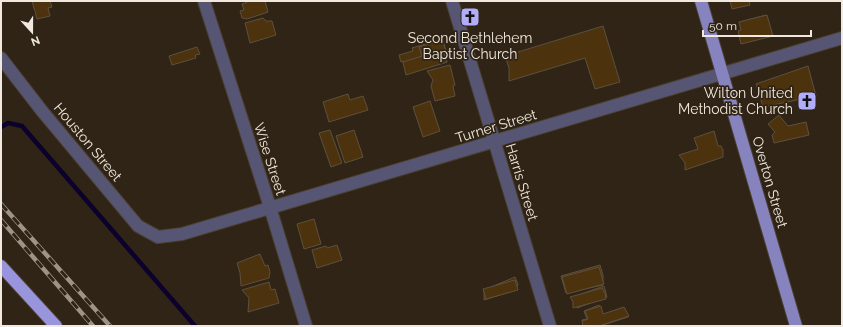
<svg xmlns="http://www.w3.org/2000/svg" width="843" height="327" viewBox="0 0 843 327" font-family="Raleway,sans-serif">
<style>
.lines{fill:none;stroke-linecap:round;stroke-linejoin:round}
.stream{stroke:#0c012d;stroke-width:4.5}
.building{fill:#4c330d;stroke:#5d503f}
.minor-casing{stroke:#4a4031;stroke-width:14}
.major-casing{stroke:#4a4031;stroke-width:14}
.highway-casing{stroke:#4a4031;stroke-width:14}
.minor{stroke:#565573;stroke-width:12}
.major{stroke:#8683bf;stroke-width:12}
.highway{stroke:#9995dd;stroke-width:12}
.rail-casing{stroke:#9d9488;stroke-width:4.5}
.rail{stroke:#2f2415;stroke-width:3;stroke-dasharray:9;stroke-linecap:butt}
.labels{text-anchor:middle;stroke-width:3.5;stroke-linejoin:round;paint-order:stroke}
.poi-label{font-size:14px;fill:#f1e9df;stroke:#2f2415}
.street-label{font-size:14px;fill:#f1e9df;stroke:#2f2415}
</style>
<rect width="100%" height="100%" fill="#2f2415"/>
<g class="lines">
<polyline class="stream" points="1,127 8,123 22,126 195,326"/>
</g>
<g class="building">
<polygon points="32,1 50,1 52,7 48,8 50,16 37,19"/>
<polygon points="250,1 265,1 268,12 247,19 242,18 240,11 244,10 242,4"/>
<polygon points="730,1 749,1 750,5 732,9"/>
<polygon points="766,15 771,34 743,43 740,22"/>
<polygon points="767,15 773,36 741,44 738,31 741,30 739,22"/>
<polygon points="263,18 266,21 272,21 276,35 250,43 245,23"/>
<polygon points="603,26 620,82 595,89 585,58 509,81 509,68 505,56"/>
<polygon points="442,39 446,51 444,54 447,62 408,73 404,61 401,62 399,55 413,51 412,48"/>
<polygon points="443,40 446,52 444,52 447,62 406,75 403,62 422,56 419,47"/>
<polygon points="197,47 200,54 195,55 196,58 172,65 169,56"/>
<polygon points="450,65 455,85 453,86 455,96 435,101 431,86 433,80 427,71"/>
<polygon points="808,66 816,96 763,107 756,84"/>
<polygon points="348,94 350,100 363,96 368,110 329,122 323,102"/>
<polygon points="430,101 440,131 423,137 413,107"/>
<polygon points="779,115 788,126 806,122 809,135 774,143 772,135 775,132 768,124"/>
<polygon points="330,130 342,163 331,167 319,133"/>
<polygon points="354,130 363,157 345,163 336,136"/>
<polygon points="714,131 718,146 721,146 723,150 723,157 685,170 685,163 679,155 698,149 694,138"/>
<polygon points="314,219 321,244 304,249 297,224"/>
<polygon points="337,245 342,260 317,268 312,250 326,246 327,248"/>
<polygon points="260,254 265,266 268,265 270,272 269,278 241,286 240,273 237,263"/>
<polygon points="600,265 603,275 603,285 566,293 561,276"/>
<polygon points="599,267 604,284 567,294 562,277"/>
<polygon points="515,277 518,284 516,290 484,300 484,290"/>
<polygon points="515,280 518,290 486,299 483,289"/>
<polygon points="269,282 271,290 275,289 279,303 248,312 249,298 242,290"/>
<polygon points="604,286 607,297 577,308 573,297"/>
<polygon points="602,288 605,293 606,299 573,308 573,302 570,297"/>
<polygon points="599,305 603,315 624,308 628,317 600,326 584,326 582,320 587,319 584,311"/>
<polygon points="601,306 603,314 624,307 629,316 599,326 583,326 582,321 588,319 585,311"/>
</g>
<g class="lines">
<defs>
<g id="minor">
<polyline points="204,1 270,207 306,326"/>
<polyline points="452,1 550,326"/>
<polyline points="1,58 42,111 138,226 158,237 182,234 842,38"/>
</g>
<polyline id="major" points="701,1 796,326"/>
<polyline id="highway" points="1,266 56,326"/>
</defs>
<use href="#minor" class="minor-casing"/>
<use href="#major" class="major-casing"/>
<use href="#highway" class="highway-casing"/>
<use href="#minor" class="minor"/>
<use href="#major" class="major"/>
<use href="#highway" class="highway"/>
<defs>
<g id="rail">
<polyline points="1,204 110,326"/>
<polyline points="1,220 93,326"/>
</g>
</defs>
<use href="#rail" class="rail-casing"/>
<use href="#rail" class="rail"/>
</g>
<defs>
<symbol id="church-square" viewBox="-11 -11 22 22"><rect x="-9" y="-9" width="18" height="18" rx="4" fill="#b1adfa" stroke="#2f2415"/><path d="M-1.2-6h2.4v3.5h3.3v2.4h-3.3V6h-2.4V-.1h-3.3v-2.4h3.3Z" fill="#111"/></symbol>
</defs>
<g fill-rule="evenodd">
<use href="#church-square" x="459" y="6" width="22" height="22"/>
<use href="#church-square" x="796" y="90" width="22" height="22"/>
</g>
<g class="labels">
<g class="poi-label">
<text x="470" y="43">Second Bethlehem<tspan x="470" dy="16">Baptist Church</tspan></text>
<text x="793" y="98" text-anchor="end">Wilton United<tspan x="793" dy="16">Methodist Church</tspan></text>
</g>
<g class="street-label">
<text transform="translate(496 126) rotate(-17)" y="5">Turner Street</text>
<text transform="translate(88 142) rotate(50)" y="5">Houston Street</text>
<text transform="translate(270 159) rotate(72)" y="5">Wise Street</text>
<text transform="translate(522 182) rotate(73)" y="5">Harris Street</text>
<text transform="translate(770 182) rotate(74)" y="5">Overton Street</text>
</g>
</g>
<rect width="843" height="327" fill="none" stroke="#f1e9df" stroke-width="4"/>
<g transform="translate(32 32) rotate(159)" stroke="#2f2415" stroke-width="3" paint-order="stroke">
<path d="M0-3L7 15L0 10L-7 15Z" fill="#f1e9df"/>
<text y="-6" font-size="11" font-weight="bold" text-anchor="middle" fill="#f1e9df">N</text>
</g>
<path d="M703 30v6h108v-6" fill="none" stroke="#f1e9df" stroke-width="2"/>
<text x="709" y="30" font-size="12" fill="#f1e9df" stroke="#2f2415" stroke-width="3" paint-order="stroke">50 m</text>
</svg>
